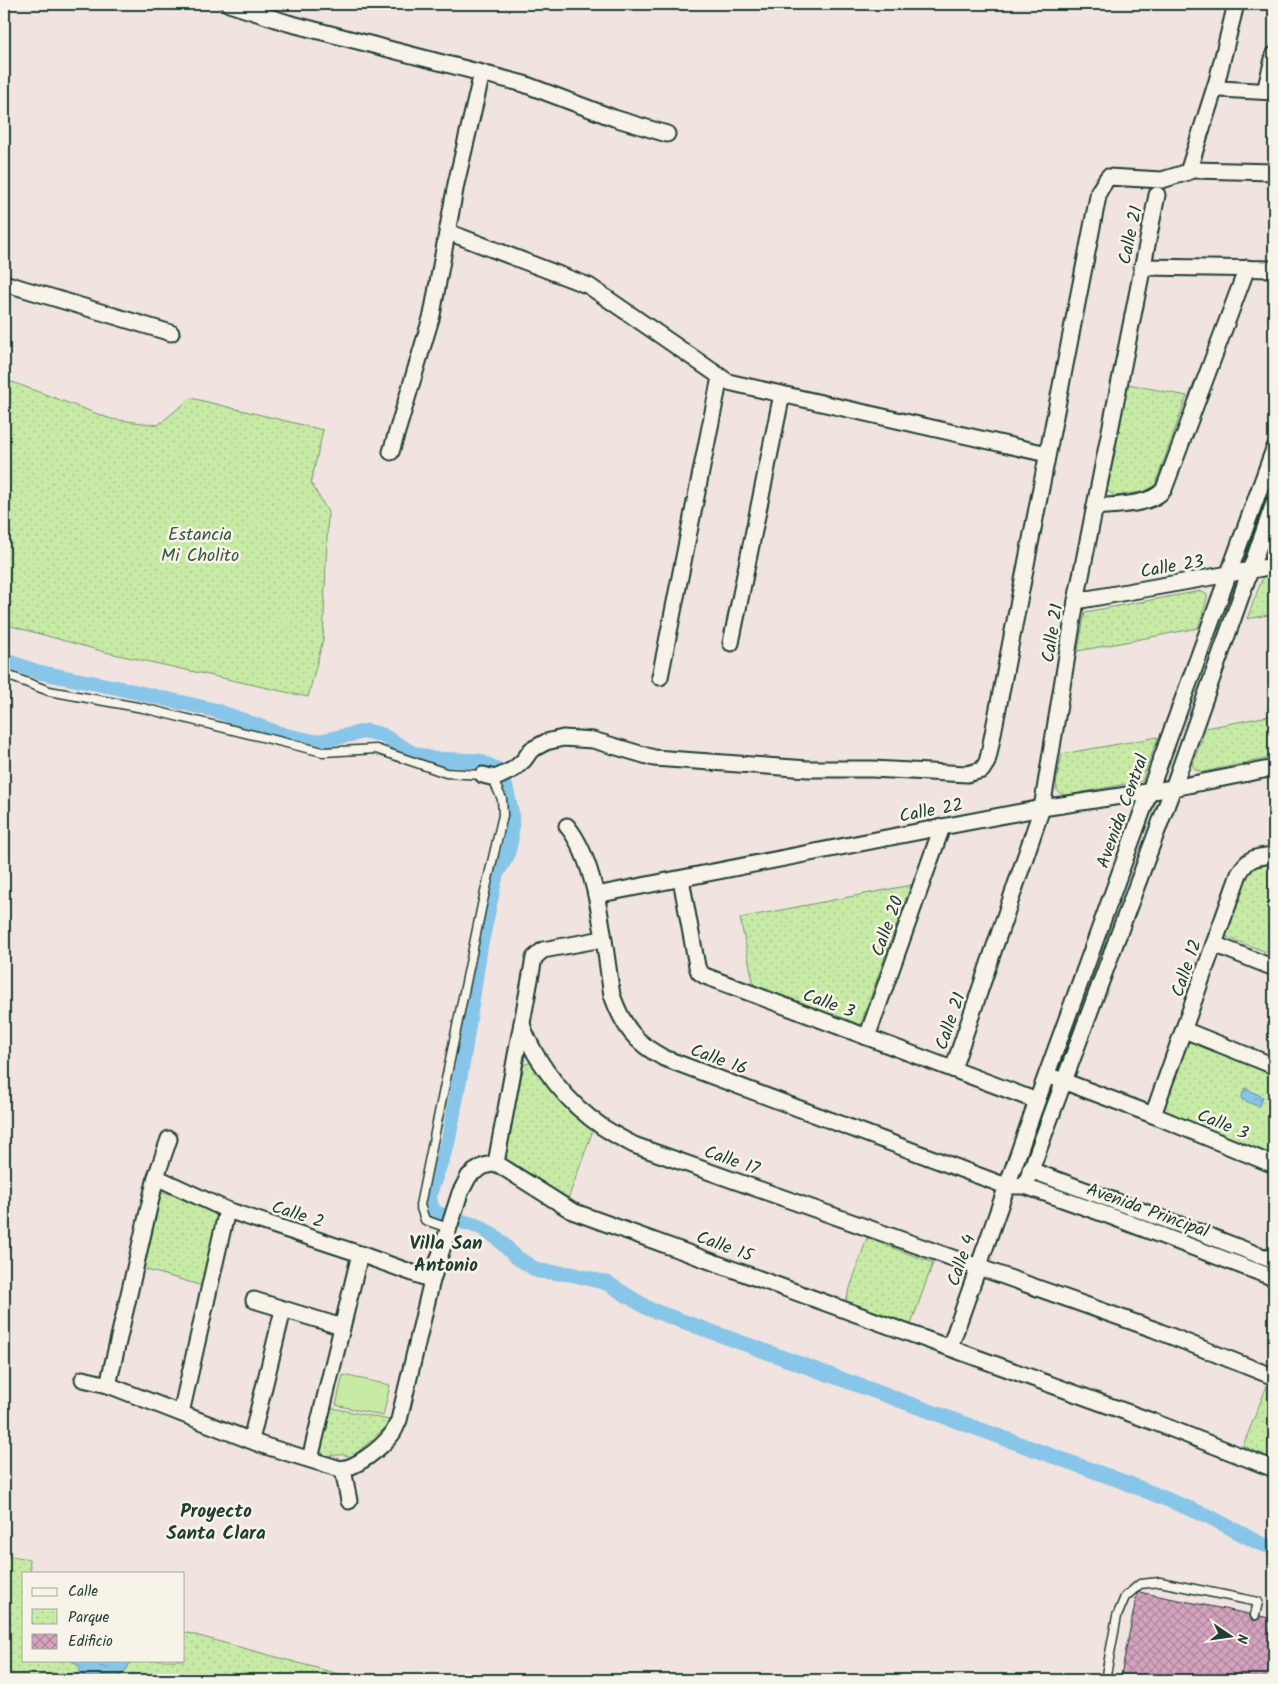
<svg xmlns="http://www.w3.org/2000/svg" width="1278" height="1684" viewBox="0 0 1278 1684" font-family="Kalam,sans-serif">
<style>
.green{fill:#c7eba5;stroke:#73946c}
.park{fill:url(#park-dots);stroke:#73946c}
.water{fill:url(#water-ripples);stroke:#5d8fa0}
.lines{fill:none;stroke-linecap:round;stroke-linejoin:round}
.canal{stroke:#87c6e8;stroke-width:15}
.building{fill:url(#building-cross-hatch);stroke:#1f3d34}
.service-casing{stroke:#1f3d34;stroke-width:11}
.minor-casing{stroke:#1f3d34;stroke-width:19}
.service{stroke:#f7f3e8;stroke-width:8}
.minor{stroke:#f7f3e8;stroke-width:15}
.labels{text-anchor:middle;stroke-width:5;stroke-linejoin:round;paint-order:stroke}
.street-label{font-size:18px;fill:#1f3d34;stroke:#f7f3e8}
.park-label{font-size:18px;fill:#385745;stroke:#f7f3e8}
.neighbourhood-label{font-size:19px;font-weight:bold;fill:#1f3d34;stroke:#f7f3e8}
</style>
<defs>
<pattern id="park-dots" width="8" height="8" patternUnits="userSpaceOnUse" patternTransform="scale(1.25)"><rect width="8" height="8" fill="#c7eba5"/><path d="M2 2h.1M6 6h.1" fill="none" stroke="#aaca8f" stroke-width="1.8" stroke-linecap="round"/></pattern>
<pattern id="water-ripples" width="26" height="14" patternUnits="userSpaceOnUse" patternTransform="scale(1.25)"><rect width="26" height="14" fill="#87c6e8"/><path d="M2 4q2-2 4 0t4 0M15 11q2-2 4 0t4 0" fill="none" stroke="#6ea2bd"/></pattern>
<pattern id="building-cross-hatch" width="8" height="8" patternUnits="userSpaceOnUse" patternTransform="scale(1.25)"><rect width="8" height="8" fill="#d6a3bf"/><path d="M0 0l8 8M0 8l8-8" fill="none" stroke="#ad869c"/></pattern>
</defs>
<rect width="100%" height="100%" fill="#f0e3e0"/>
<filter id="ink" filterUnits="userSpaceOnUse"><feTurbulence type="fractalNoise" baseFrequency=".02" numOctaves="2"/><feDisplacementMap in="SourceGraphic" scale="10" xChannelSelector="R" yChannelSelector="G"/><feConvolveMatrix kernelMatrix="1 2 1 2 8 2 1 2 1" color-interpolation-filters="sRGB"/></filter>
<g filter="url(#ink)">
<polygon class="green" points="343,1375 390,1385 383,1416 336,1405"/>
<g class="park">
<polygon points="4,379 111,419 158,425 191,398 323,430 311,483 328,512 323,640 308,697 105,652 4,624"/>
<polygon points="1128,384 1187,396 1155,485 1147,491 1115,496 1107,491"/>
<polygon points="1274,573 1274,614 1247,619 1264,574"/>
<polygon points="1201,591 1207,595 1207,599 1198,628 1078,651 1085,612"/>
<polygon points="1274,715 1274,757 1203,772 1196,770 1192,765 1194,760 1206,728"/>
<path d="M 1158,737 L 1142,781 L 1068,795 C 1064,795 1060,795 1057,790 C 1054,784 1061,761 1062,754 Z"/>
<polygon points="1274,860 1274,955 1224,936 1246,869"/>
<polygon points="911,885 860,1026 754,986 740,918"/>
<polygon points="1190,1042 1195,1043 1274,1074 1274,1155 1168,1112 1164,1110 1164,1105 1184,1048"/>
<polygon points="529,1063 534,1065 565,1104 593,1130 568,1199 504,1158 524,1065"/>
<polygon points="165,1193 168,1193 215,1214 218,1219 203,1286 144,1269 161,1194"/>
<polygon points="867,1238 933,1263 910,1327 845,1303"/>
<polygon points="1268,1383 1274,1385 1274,1459 1243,1446"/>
<path d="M 328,1407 L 389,1420 L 386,1427 L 352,1457 C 348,1456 344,1454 339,1455 C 331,1455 326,1458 318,1453 Z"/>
<polygon points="4,1555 29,1559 31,1573 24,1573 24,1660 184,1660 184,1632 361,1680 4,1680"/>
</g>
<g class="water">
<polygon points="1245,1088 1263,1097 1259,1107 1241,1099"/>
<path d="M 71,1660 L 130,1660 C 129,1669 122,1675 115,1680 L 106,1680 L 104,1677 C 97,1675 88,1676 82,1680 L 77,1677 L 81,1668 Z"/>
</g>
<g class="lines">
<polyline class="canal" points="4,660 38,672 114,687 214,710 284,735 316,742 367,731 382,735 412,753 432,759 479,761 496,769 506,788 512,815 511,840 507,856 496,875 480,949 463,1061 448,1142 429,1195 432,1209 439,1214 480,1227 497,1238 516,1257 538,1271 571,1274 607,1283 649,1309 1127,1483 1210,1517 1259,1543 1274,1548"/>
</g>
<polygon class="building" points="1139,1592 1249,1614 1251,1619 1254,1621 1259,1619 1260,1616 1274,1619 1274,1680 1120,1680 1137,1594"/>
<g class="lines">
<defs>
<g id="service">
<polyline points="4,674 49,691 143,708 323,752 376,749 446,773 483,775 495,784 502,799 503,815 482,905 420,1205 425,1220 448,1228"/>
<polyline points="1105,1680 1117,1616 1125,1597 1140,1584 1160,1582 1258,1602 1255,1615"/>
</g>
<g id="minor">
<polyline points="229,4 288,23 524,84 614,118 667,134"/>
<polyline points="1220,89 1274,92"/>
<polyline points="1265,91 1274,55"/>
<polyline points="1193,170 1274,172"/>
<polyline points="448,232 589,286 728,382 1047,454"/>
<polyline points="1142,267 1274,269"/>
<polyline points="4,283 171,333"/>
<polyline points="391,452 432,315 456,184 482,73"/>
<path d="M 1095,507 C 1114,505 1152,506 1164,489 L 1247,268"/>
<polyline points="1076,601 1274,566"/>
<polyline points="731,643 782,394"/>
<polyline points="660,677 720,377"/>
<polyline points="483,775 495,778 502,775 514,769 524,760 531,750 546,742 563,738 593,740 654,758 808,769 872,769 967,774 982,770 987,762 989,754 1099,191 1108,177 1162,180 1188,172 1217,81 1236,4"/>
<path d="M 567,826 C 599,864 604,947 612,995 C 623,1026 635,1043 664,1058 L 1006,1186 L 1025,1186 L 1110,1216 L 1274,1278"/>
<polyline points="681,879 697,966 699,972 705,976 1037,1101"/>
<polyline points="596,895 942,827 1042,808 1173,788 1274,768"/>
<polyline points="603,939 543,950 534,958 496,1163 572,1211 1154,1422 1274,1469"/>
<polyline points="1214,944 1274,968"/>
<path d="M 522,1024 C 525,1035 530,1044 536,1055 C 562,1097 589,1123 634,1145 L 1153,1329 L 1274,1377"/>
<polyline points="1184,1030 1274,1066"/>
<polyline points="867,1037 942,827"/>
<polyline points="953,1069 1042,808 1076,601 1157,195"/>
<polyline points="1055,1078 1153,1115 1274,1165"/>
<path d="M 1153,1115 L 1239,874 C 1248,857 1256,857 1274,855"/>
<polyline points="1030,1170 1191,1229 1274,1261"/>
<polyline points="156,1177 227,1210 360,1254 432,1280"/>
<polyline points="1025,1186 1173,788 1274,503"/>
<polyline points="254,1300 342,1327"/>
<polyline points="950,1347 1037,1101 1274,449"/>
<path d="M 83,1379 L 108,1385 L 262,1445 L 337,1468 C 353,1472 382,1447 392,1434 C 395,1430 397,1424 399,1420 L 432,1280 L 460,1193 L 469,1176 L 474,1172 L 484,1166 L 496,1163"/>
<polyline points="108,1385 156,1177 169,1139"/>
<polyline points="181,1413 227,1210"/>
<polyline points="251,1440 283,1310"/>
<polyline points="310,1459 360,1254"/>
<polyline points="343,1469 349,1501"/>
</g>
</defs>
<use href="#service" class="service-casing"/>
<use href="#minor" class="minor-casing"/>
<use href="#service" class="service"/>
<use href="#minor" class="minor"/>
</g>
</g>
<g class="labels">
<g class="street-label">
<text transform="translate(1130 235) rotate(-78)" y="6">Calle 21</text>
<text transform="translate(1172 566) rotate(-10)" y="6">Calle 23</text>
<text transform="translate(1052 633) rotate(-81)" y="6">Calle 21</text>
<text transform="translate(931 810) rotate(-11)" y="6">Calle 22</text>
<text transform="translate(1122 811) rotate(-70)" y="6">Avenida Central</text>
<text transform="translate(887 926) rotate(-70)" y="6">Calle 20</text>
<text transform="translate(1186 968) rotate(-71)" y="6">Calle 12</text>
<text transform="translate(829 1003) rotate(20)" y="6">Calle 3</text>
<text transform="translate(950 1021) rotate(-71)" y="6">Calle 21</text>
<text transform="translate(719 1059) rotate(20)" y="6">Calle 16</text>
<text transform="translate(1223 1124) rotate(22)" y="6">Calle 3</text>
<text transform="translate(732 1160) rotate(19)" y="6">Calle 17</text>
<text transform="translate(1148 1210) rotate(20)" y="6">Avenida Principal</text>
<text transform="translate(298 1214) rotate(18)" y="6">Calle 2</text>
<text transform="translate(725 1246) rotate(20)" y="6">Calle 15</text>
<text transform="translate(961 1260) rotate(-71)" y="6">Calle 4</text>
</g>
<g class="park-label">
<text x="200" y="540">Estancia<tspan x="200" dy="21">Mi Cholito</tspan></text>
</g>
<g class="neighbourhood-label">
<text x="446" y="1249">Villa San<tspan x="446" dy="22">Antonio</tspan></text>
<text x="216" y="1517">Proyecto<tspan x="216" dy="22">Santa Clara</tspan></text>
</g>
</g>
<rect width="1278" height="1684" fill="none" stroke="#f7f3e8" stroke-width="20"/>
<rect x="10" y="10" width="1258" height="1664" fill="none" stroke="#1f3d34" stroke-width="2" filter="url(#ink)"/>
<rect x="22" y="1572" width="162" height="90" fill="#f7f3e8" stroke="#a1aaa0"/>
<rect x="32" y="1588" width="25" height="8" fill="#f7f3e8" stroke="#a1aaa0"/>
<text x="68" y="1596" font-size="15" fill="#1f3d34">Calle</text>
<rect x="32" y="1609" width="25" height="15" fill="url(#park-dots)" stroke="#a1aaa0"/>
<text x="68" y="1622" font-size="15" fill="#1f3d34">Parque</text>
<rect x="32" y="1634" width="25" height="15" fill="url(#building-cross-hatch)" stroke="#a1aaa0"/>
<text x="68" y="1646" font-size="15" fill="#1f3d34">Edificio</text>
<g transform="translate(1230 1636) rotate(103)" stroke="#f7f3e8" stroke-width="4" paint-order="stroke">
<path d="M0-4L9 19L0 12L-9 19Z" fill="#1f3d34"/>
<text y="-8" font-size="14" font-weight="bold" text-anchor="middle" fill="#1f3d34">N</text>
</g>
</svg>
